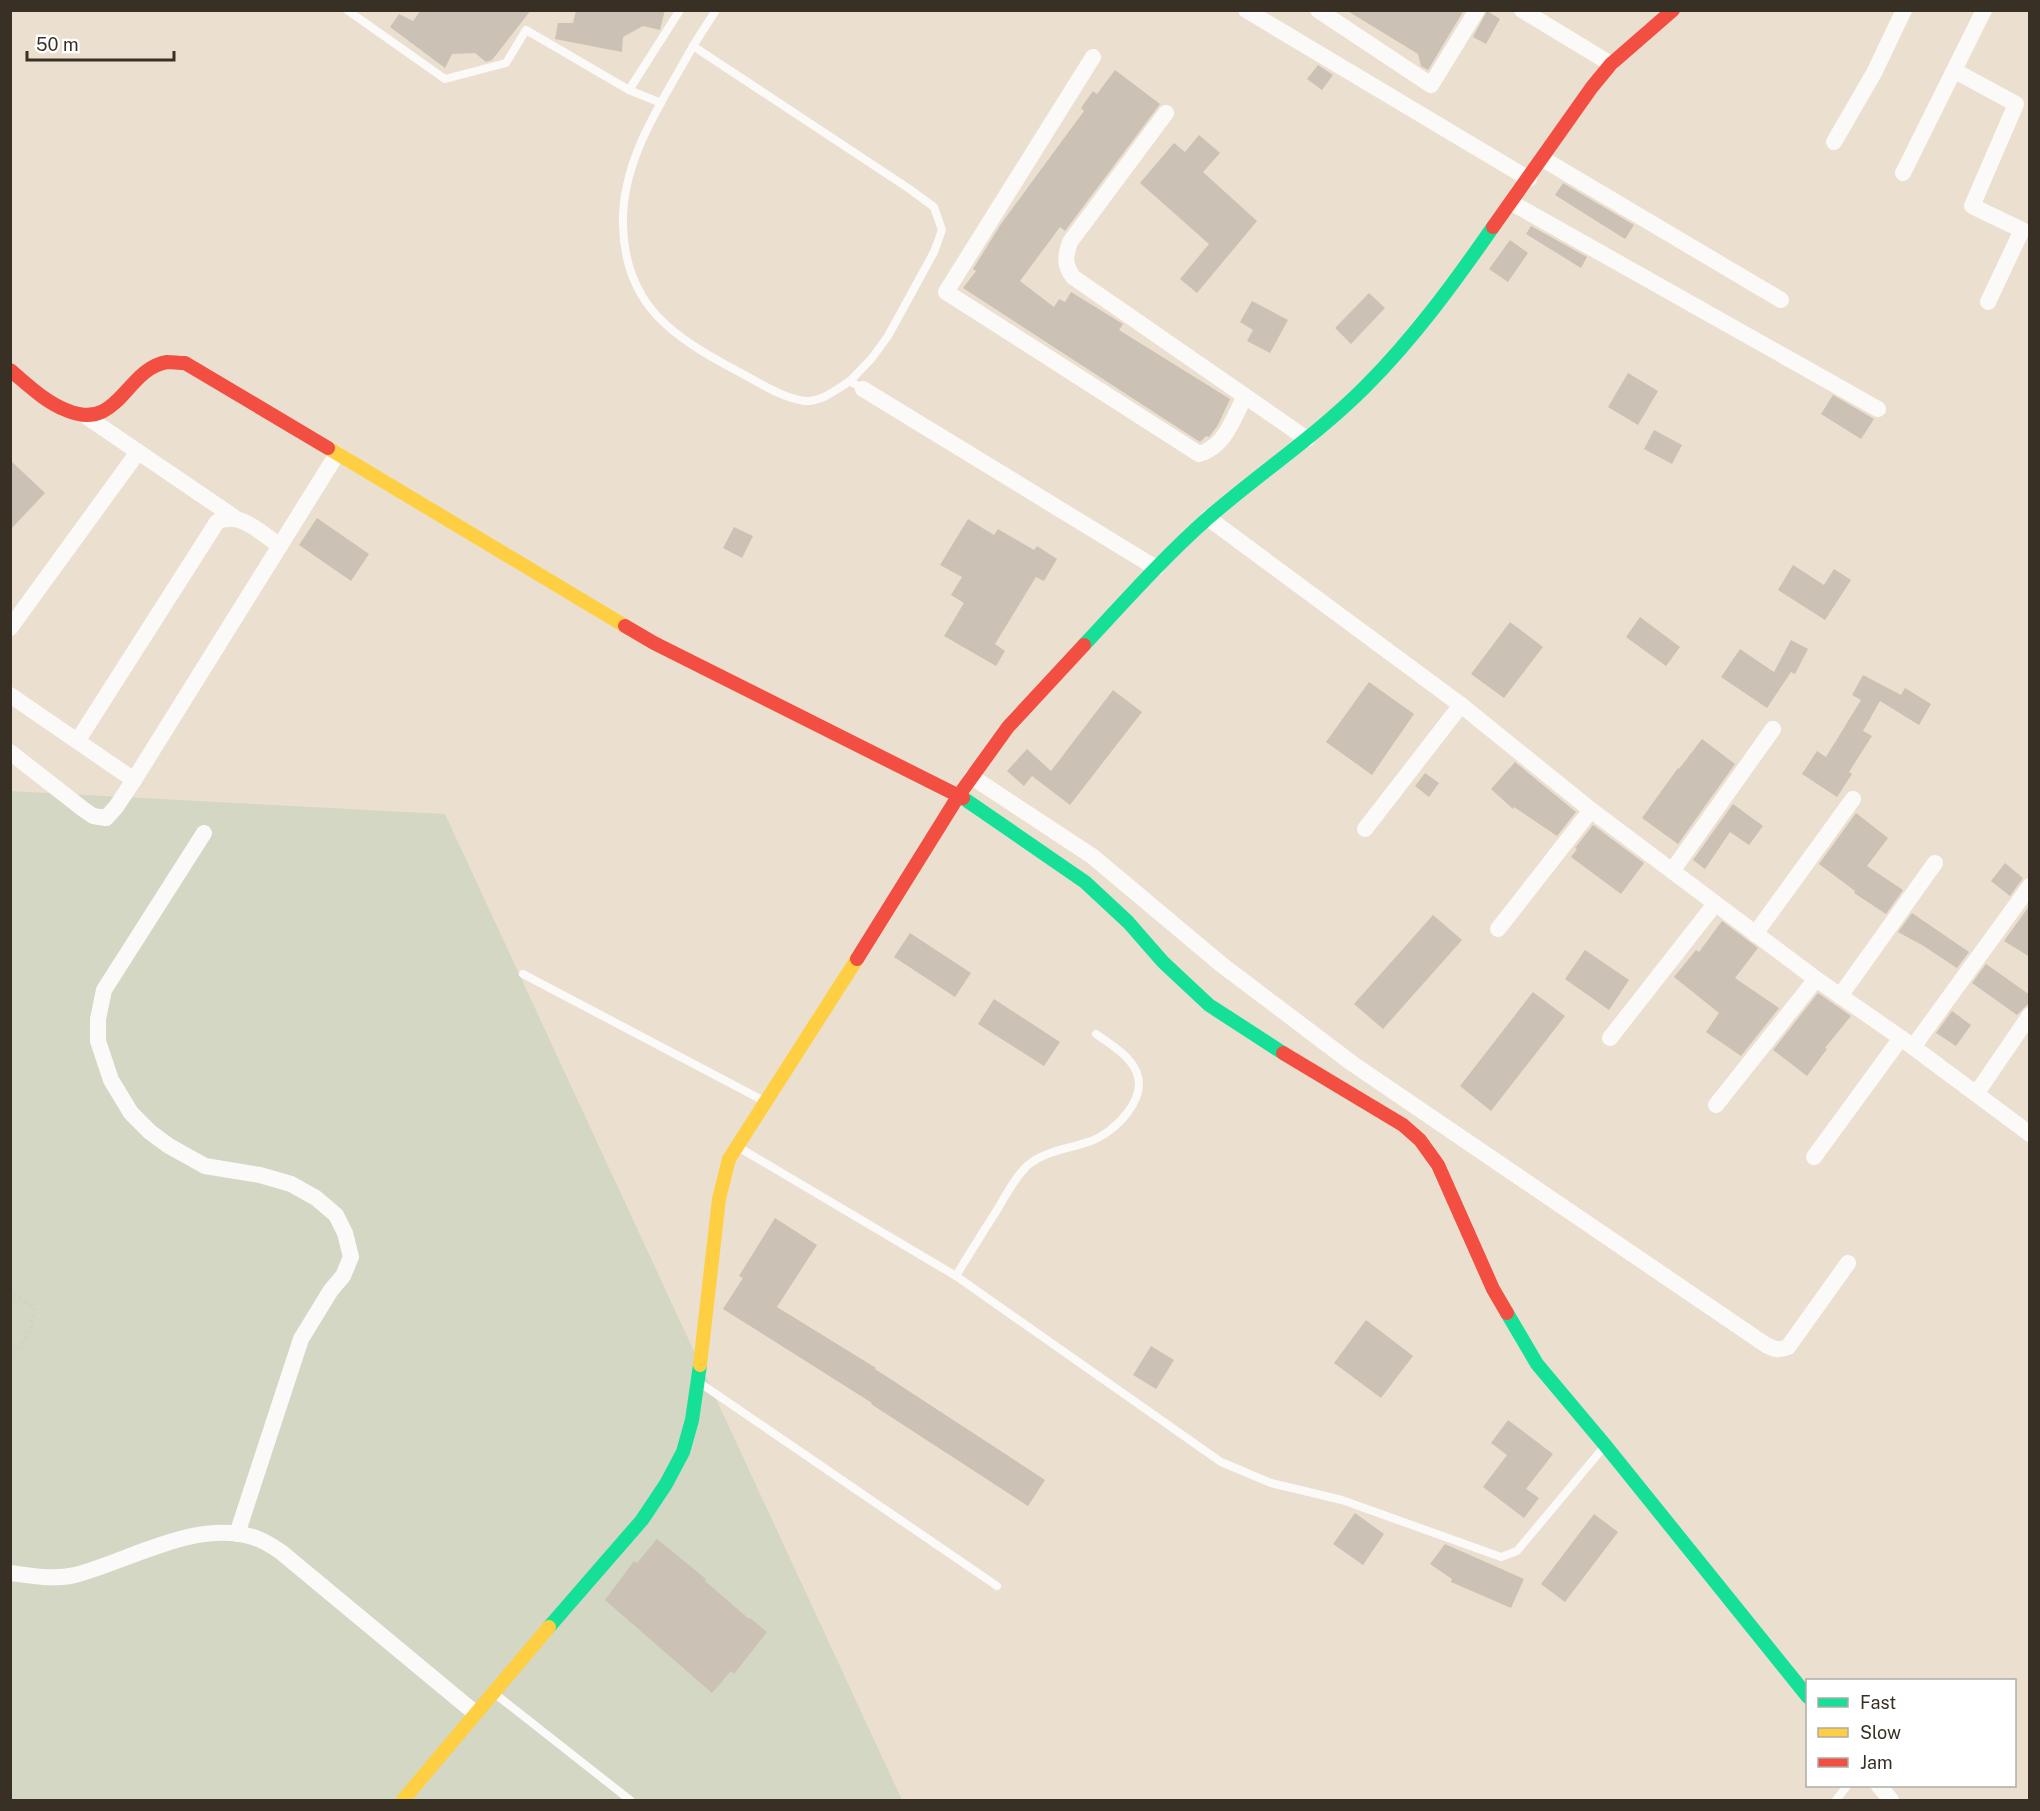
<svg xmlns="http://www.w3.org/2000/svg" width="2040" height="1811" viewBox="0 0 2040 1811" font-family="'Public Sans',sans-serif">
<style>
.green{fill:#d3d7c3}
.building{fill:#cbc2b5}
.lines{fill:none;stroke-linecap:round;stroke-linejoin:round}
.path{stroke:#d2cfcb;stroke-width:4;stroke-dasharray:1.5 4.5;stroke-linecap:butt}
.lane{stroke:#fcfaf8;stroke-width:8}
.street{stroke:#fcfaf8;stroke-width:16}
.fast{stroke:#16e098;stroke-width:14}
.slow{stroke:#ffcf43;stroke-width:14}
.jam{stroke:#f24e42;stroke-width:14}
</style>
<rect width="100%" height="100%" fill="#ebe0cf"/>
<polygon class="green" points="10,791 445,814 902,1800 11,1800"/>
<g class="building">
<polygon points="421,10 531,10 492,60 486,62 475,53 452,54 445,68 390,27 399,14 413,21"/>
<polygon points="576,10 665,10 660,30 643,26 623,37 622,52 555,39 558,23 573,23"/>
<polygon points="1346,10 1464,10 1428,70 1421,66 1418,54"/>
<polygon points="1487,11 1500,19 1486,44 1473,37"/>
<polygon points="1318,65 1333,75 1322,90 1307,79"/>
<polygon points="1115,70 1160,104 1065,231 1060,227 1020,281 1054,307 1059,299 1065,302 1071,292 1123,324 1119,330 1230,399 1218,425 1209,437 1206,436 1200,442 963,288 976,271 973,269 1001,224 1084,111 1081,108 1093,91 1097,94"/>
<polygon points="1199,135 1220,153 1203,172 1257,221 1197,293 1180,279 1209,244 1140,183 1174,143 1185,152"/>
<polygon points="1563,183 1634,225 1625,239 1555,195"/>
<polygon points="1531,226 1587,257 1581,268 1526,234"/>
<polygon points="1510,240 1528,253 1508,282 1489,269"/>
<polygon points="1369,293 1385,308 1351,344 1335,328"/>
<polygon points="1252,301 1288,320 1270,353 1247,341 1253,330 1240,322"/>
<polygon points="1628,373 1658,391 1638,425 1608,407"/>
<polygon points="1833,395 1874,419 1861,439 1821,414"/>
<polygon points="1654,430 1682,445 1672,464 1644,449"/>
<polygon points="10,460 45,493 10,530"/>
<polygon points="317,518 369,554 351,581 299,545"/>
<polygon points="968,519 994,535 998,529 1034,550 1037,546 1057,559 1044,581 1036,577 995,644 1005,651 996,666 944,636 964,603 951,595 962,577 940,565"/>
<polygon points="734,527 753,536 742,558 723,548"/>
<polygon points="1793,565 1824,585 1834,569 1851,580 1825,620 1778,590"/>
<polygon points="1640,617 1680,647 1666,666 1626,637"/>
<polygon points="1510,622 1543,647 1504,698 1471,674"/>
<polygon points="1791,640 1808,649 1795,674 1791,672 1767,708 1721,677 1740,649 1774,672"/>
<polygon points="1863,675 1901,695 1905,688 1931,704 1919,725 1880,701 1863,731 1872,736 1849,772 1852,774 1837,797 1802,774 1817,751 1826,757 1861,700 1852,695"/>
<polygon points="1369,682 1414,714 1372,775 1326,742"/>
<polygon points="1113,690 1142,712 1070,805 1032,776 1024,786 1007,771 1027,749 1051,771"/>
<polygon points="1702,739 1735,764 1678,844 1642,818 1678,768 1679,769"/>
<polygon points="1515,762 1576,812 1557,836 1514,807 1513,809 1491,789"/>
<polygon points="1425,773 1439,783 1429,797 1415,786"/>
<polygon points="1733,804 1763,826 1749,845 1730,832 1705,869 1693,860"/>
<polygon points="1856,813 1888,838 1867,866 1903,890 1886,914 1854,893 1855,891 1819,864"/>
<polygon points="1593,825 1644,863 1621,894 1571,857 1577,849 1575,848"/>
<polygon points="2005,863 2023,878 2010,896 1991,881"/>
<polygon points="2030,905 2030,957 2004,941"/>
<polygon points="1912,913 1969,952 1957,968 1922,945 1898,932"/>
<polygon points="1433,915 1462,940 1383,1029 1354,1004"/>
<polygon points="1722,921 1758,948 1735,978 1779,1008 1741,1056 1706,1032 1719,1013 1674,977 1696,950 1699,952"/>
<polygon points="910,933 971,973 955,997 894,957"/>
<polygon points="1585,950 1629,980 1609,1010 1565,979"/>
<polygon points="1986,964 2030,995 2030,1002 2017,1015 1972,983"/>
<polygon points="1533,992 1565,1016 1491,1111 1460,1086"/>
<polygon points="1818,993 1851,1016 1825,1048 1827,1049 1807,1076 1773,1050"/>
<polygon points="994,999 1060,1042 1044,1066 978,1024"/>
<polygon points="1952,1011 1971,1025 1956,1046 1936,1033"/>
<polygon points="775,1218 817,1245 777,1307 876,1368 875,1369 1045,1480 1028,1506 871,1404 872,1403 723,1309 743,1278 739,1276"/>
<polygon points="1366,1320 1413,1356 1381,1398 1334,1363"/>
<polygon points="1151,1346 1174,1360 1156,1389 1133,1375"/>
<polygon points="1508,1420 1553,1454 1526,1489 1539,1498 1524,1518 1483,1487 1507,1455 1491,1443"/>
<polygon points="1355,1513 1384,1534 1363,1565 1333,1544"/>
<polygon points="1594,1514 1618,1532 1565,1602 1541,1584"/>
<polygon points="657,1539 706,1579 705,1581 749,1619 750,1618 767,1632 734,1674 731,1671 712,1693 605,1600 634,1561 637,1563"/>
<polygon points="1445,1544 1524,1579 1511,1608 1451,1582 1452,1579 1430,1564"/>
</g>
<g class="lines">
<polyline class="path" points="10,1291 34,1308 30,1332 10,1360"/>
<g class="lane">
<polyline points="347,10 445,79 506,63 526,30 629,90 680,10"/>
<polyline points="716,10 693,46 908,188 934,207 942,230 934,252 888,336 872,358 850,381 863,389"/>
<path d="M 693,46 C 663,101 621,159 623,225 C 625,307 674,337 739,372 C 760,383 782,398 805,401 C 822,402 837,389 850,381"/>
<polyline points="629,90 661,103"/>
<polyline points="523,974 764,1101"/>
<polyline points="738,1147 956,1276 1221,1462 1271,1483 1342,1500 1501,1557 1517,1551 1603,1448"/>
<path d="M 956,1276 C 969,1254 983,1232 997,1210 C 1006,1195 1015,1177 1028,1165 C 1046,1150 1070,1149 1091,1141 C 1115,1132 1149,1098 1136,1071 C 1129,1055 1110,1044 1096,1034"/>
<polyline points="700,1383 997,1586"/>
<polyline points="494,1693 630,1800"/>
<polyline points="1836,1800 1847,1786"/>
</g>
<g class="street">
<polyline points="1246,10 1529,179"/>
<polyline points="1318,10 1431,85 1477,10"/>
<polyline points="1522,10 1611,64"/>
<path d="M 1093,57 L 946,292 L 1199,454 C 1225,447 1233,419 1245,396"/>
<polyline points="1955,71 2016,104 1972,206 2022,230 1988,302"/>
<path d="M 1166,113 L 1070,242 C 1065,257 1064,264 1073,277 L 1307,439"/>
<polyline points="1834,142 1874,73 1904,10"/>
<polyline points="1543,159 1781,300"/>
<polyline points="1903,173 1984,10"/>
<polyline points="1512,203 1878,409"/>
<polyline points="863,389 1156,568"/>
<polyline points="84,415 234,517"/>
<polyline points="1208,518 1461,705 1591,810 1816,979 1901,1038 2030,1134"/>
<polyline points="10,628 138,452"/>
<polyline points="10,695 134,780"/>
<path d="M 78,740 L 217,522 C 240,510 262,534 280,546"/>
<polyline points="10,752 83,809 93,816 106,818 116,807 134,780 337,454"/>
<path d="M 972,777 L 1092,856 L 1222,965 L 1353,1064 L 1766,1345 C 1774,1349 1779,1351 1788,1347 L 1848,1263"/>
<polyline points="1365,829 1461,705"/>
<polyline points="204,833 104,990 98,1019 98,1041 111,1080 131,1113 150,1132 169,1146 205,1166 260,1175 291,1184 316,1198 336,1215 345,1233 351,1257 343,1276 331,1290 301,1339 237,1534"/>
<polyline points="1672,871 1773,729"/>
<polyline points="1498,929 1591,810"/>
<polyline points="1755,934 1853,799"/>
<polyline points="1840,996 1935,863"/>
<polyline points="1610,1038 1715,904"/>
<polyline points="1913,1047 2030,886"/>
<polyline points="1976,1094 2030,1015"/>
<polyline points="1716,1105 1816,979"/>
<polyline points="1814,1157 1901,1038"/>
<path d="M 10,1573 C 31,1576 54,1580 75,1575 C 129,1561 196,1519 253,1537 C 263,1540 272,1546 281,1552 L 475,1713"/>
<polyline points="1879,1786 1891,1800"/>
</g>
<g class="fast">
<path d="M 1084,645 C 1124,602 1164,557 1208,518 C 1260,473 1317,435 1365,387 C 1414,338 1454,283 1493,227"/>
<polyline points="963,798 1085,882 1128,922 1163,962 1209,1005 1283,1053"/>
<polyline points="1507,1313 1537,1364 1605,1445 1808,1697"/>
<polyline points="549,1627 642,1520 666,1484 683,1452 692,1420 700,1365"/>
</g>
<g class="slow">
<polyline points="328,448 625,626"/>
<polyline points="700,1365 719,1199 729,1159 857,959"/>
<polyline points="403,1800 549,1627"/>
</g>
<g class="jam">
<polyline points="1493,227 1592,87 1611,64 1673,10"/>
<path d="M 10,370 C 27,384 45,402 66,410 C 119,433 125,369 167,362 C 172,362 179,363 185,363 L 328,448"/>
<polyline points="625,626 654,643 963,798"/>
<polyline points="857,959 959,795 1008,727 1084,645"/>
<polyline points="1283,1053 1403,1125 1420,1140 1438,1165 1493,1289 1507,1313"/>
</g>
</g>
<rect width="2040" height="1811" fill="none" stroke="#383024" stroke-width="24"/>
<rect x="1806" y="1679" width="210" height="108" fill="#ffffff" stroke="#afaca7" stroke-width="1.5"/>
<rect x="1818" y="1698" width="30" height="9" fill="#16e098" stroke="#afaca7" stroke-width="1.5"/>
<text x="1860" y="1709" font-size="18" fill="#383024">Fast</text>
<rect x="1818" y="1728" width="30" height="9" fill="#ffcf43" stroke="#afaca7" stroke-width="1.5"/>
<text x="1860" y="1739" font-size="18" fill="#383024">Slow</text>
<rect x="1818" y="1758" width="30" height="9" fill="#f24e42" stroke="#afaca7" stroke-width="1.5"/>
<text x="1860" y="1769" font-size="18" fill="#383024">Jam</text>
<path d="M27 51v9h147v-9" fill="none" stroke="#383024" stroke-width="3"/>
<text x="36" y="51" font-size="18" fill="#383024" stroke="#ffffff" stroke-width="4.5" paint-order="stroke">50 m</text>
</svg>
